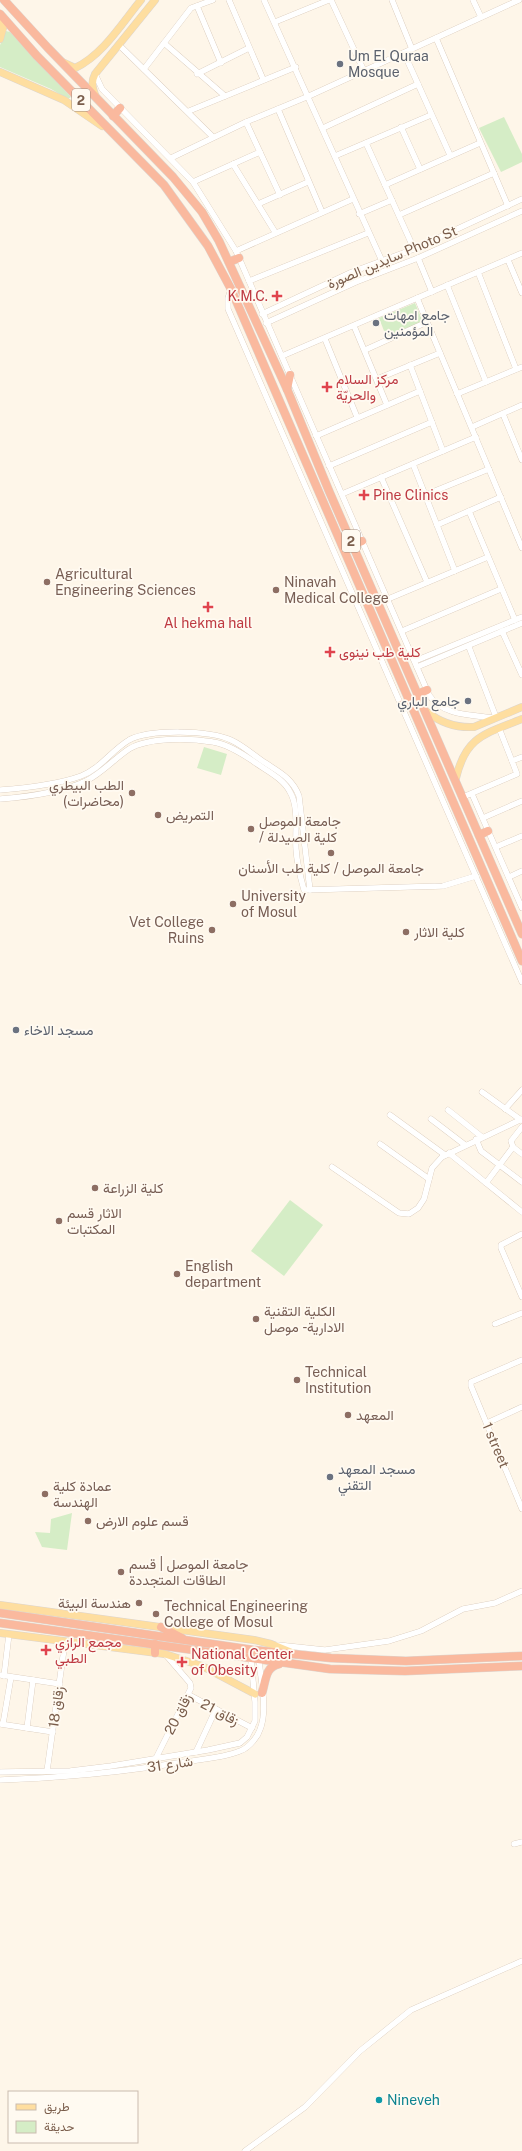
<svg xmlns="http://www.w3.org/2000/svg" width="522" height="2151" viewBox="0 0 522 2151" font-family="'Public Sans',Vazirmatn,sans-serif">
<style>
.green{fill:#d5edc6}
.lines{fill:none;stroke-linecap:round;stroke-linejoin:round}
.minor-casing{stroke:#d1bfad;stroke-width:6}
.major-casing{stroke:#dcd5d0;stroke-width:8}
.highway-casing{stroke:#dcd5d0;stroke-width:9}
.minor{stroke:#fff;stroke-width:5.5}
.major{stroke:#fedea0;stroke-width:7}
.highway{stroke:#fab99e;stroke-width:8}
.worship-dot{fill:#6b7280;stroke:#fffaf1;stroke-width:1.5}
.health-dot{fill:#e0444e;stroke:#fffaf1;stroke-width:1.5}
.education-dot{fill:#8d6e63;stroke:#fffaf1;stroke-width:1.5}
.culture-dot{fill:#0f9aa8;stroke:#fffaf1;stroke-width:1.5}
.labels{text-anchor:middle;stroke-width:3.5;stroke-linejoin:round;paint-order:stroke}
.shield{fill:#fffaf1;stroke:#a28c7d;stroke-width:1}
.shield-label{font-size:13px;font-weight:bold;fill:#7a5d4b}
.worship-label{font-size:14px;fill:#5b616d;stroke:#fffaf1;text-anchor:start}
.street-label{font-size:14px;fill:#7a5d4b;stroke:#fffaf1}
.health-label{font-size:14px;fill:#be3a42;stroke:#fffaf1;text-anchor:start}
.education-label{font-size:14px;fill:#785e54;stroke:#fffaf1;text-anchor:start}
.culture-label{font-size:14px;fill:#0d838f;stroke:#fffaf1;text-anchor:start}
</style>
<rect width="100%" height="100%" fill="#fef6e9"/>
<g class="green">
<polygon points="6,31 10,32 71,97 68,99 51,89 0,67 0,45"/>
<polygon points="504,117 522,154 522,162 501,172 479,128"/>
<polygon points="415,303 423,322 386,336 379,318"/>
<polygon points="204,747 227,754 221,775 197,768"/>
<polygon points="290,1200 323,1225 284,1276 251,1251"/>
<polygon points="72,1513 67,1550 42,1547 35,1532 50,1533 51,1519"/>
</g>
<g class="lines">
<defs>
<g id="minor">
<polyline points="229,0 263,79"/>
<polyline points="264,0 382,261"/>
<polyline points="331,0 364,71"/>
<polyline points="392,0 412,49"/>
<polyline points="473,0 481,17"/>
<polyline points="197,6 221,63"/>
<polyline points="275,22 329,0"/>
<polyline points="436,38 508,206"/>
<polyline points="164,43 225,96"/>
<polyline points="119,45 213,137"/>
<polyline points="404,53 450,155"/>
<polyline points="144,69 191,8 213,0"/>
<path d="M 95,74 L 102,89 L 193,182 L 236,251 L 429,695 C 442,716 473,715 495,718"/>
<polyline points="197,74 249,48"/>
<polyline points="278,109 322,212"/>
<polyline points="189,111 296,67"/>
<polyline points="246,122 280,195"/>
<polyline points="401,127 420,169"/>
<polyline points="323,128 418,84"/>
<polyline points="366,143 414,249"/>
<polyline points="335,156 431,115"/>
<polyline points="171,158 246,122 309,96 519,0"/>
<polyline points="233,164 275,232"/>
<polyline points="193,182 260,152"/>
<polyline points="385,185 480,143"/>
<polyline points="258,204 308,182"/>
<polyline points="359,214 392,200"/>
<polyline points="399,215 494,173"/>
<polyline points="236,251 353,199"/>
<polyline points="418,258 432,292"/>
<polyline points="508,260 522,293"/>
<polyline points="478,272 516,369"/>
<polyline points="249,281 368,233"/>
<polyline points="447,285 486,382"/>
<polyline points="231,289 228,298 228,309 522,982"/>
<polyline points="417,298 522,548"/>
<polyline points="262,314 352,272 414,249 522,199"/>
<polyline points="266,323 356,282 418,258 522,211"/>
<polyline points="354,326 387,405"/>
<polyline points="325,339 357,417"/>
<polyline points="365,350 427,322"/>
<polyline points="282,356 522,253"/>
<polyline points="410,365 443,451"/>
<polyline points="377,379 440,353"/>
<polyline points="457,394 522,367"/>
<polyline points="503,414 522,460"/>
<polyline points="472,427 522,405"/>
<polyline points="316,436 420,391"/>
<polyline points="413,464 455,571"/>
<polyline points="329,466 432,422"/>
<polyline points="381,477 427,582"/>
<polyline points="342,494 476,437"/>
<polyline points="425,495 489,469"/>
<polyline points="469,511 515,620"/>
<polyline points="437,525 501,497"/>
<polyline points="388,599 488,557"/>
<polyline points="402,631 501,589"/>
<polyline points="502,631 522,675"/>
<polyline points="469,647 496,717"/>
<polyline points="415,661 522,617"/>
<polyline points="417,667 522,623"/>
<polyline points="499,728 512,761"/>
<path d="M 0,790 C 26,788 56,785 81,776 C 100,769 112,750 129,740 C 150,729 209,730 231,740 C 242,745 251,753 261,760 C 277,771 292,777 299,796 L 310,890"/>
<polyline points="472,794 522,908"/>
<polyline points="463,797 517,774 512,761 522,757"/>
<path d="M 0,799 C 25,797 63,792 86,781 C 102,773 114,759 129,749 C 149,737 190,738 213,742 C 227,744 241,753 253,761 C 265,770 283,778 290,792 C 299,807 295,831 296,849 C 297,863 300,876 304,890 L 443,886 L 476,876"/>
<polyline points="483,818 522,801"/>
<polyline points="496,847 522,836"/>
<polyline points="509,877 522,871"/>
<polyline points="482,1092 521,1120"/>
<polyline points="505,1109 522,1090"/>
<polyline points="448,1110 482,1137"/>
<polyline points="390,1115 445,1155"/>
<polyline points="431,1119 465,1145"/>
<polyline points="522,1127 511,1141 513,1147 522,1154"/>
<polyline points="476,1139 481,1151 522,1182"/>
<polyline points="380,1144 429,1179"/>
<polyline points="449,1153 522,1212"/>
<polyline points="332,1167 399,1213 409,1214 418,1208 424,1199 432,1168 442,1157 522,1119"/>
<polyline points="486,1183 513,1147"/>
<polyline points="522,1234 501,1245 501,1248 522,1297"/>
<polyline points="495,1324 522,1313"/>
<polyline points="522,1360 471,1382 471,1386 522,1509"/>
<polyline points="487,1423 522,1407"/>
<polyline points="278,1645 325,1650 389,1641 421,1631 463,1609 495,1603 522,1591"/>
<polyline points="0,1675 60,1684"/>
<polyline points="4,1676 9,1634"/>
<polyline points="189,1695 252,1728"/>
<polyline points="0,1724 53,1732"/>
<polyline points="3,1724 11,1677"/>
<polyline points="27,1728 33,1680"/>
<polyline points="196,1752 216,1709"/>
<polyline points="156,1758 191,1688 190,1683 165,1654"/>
<polyline points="47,1771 65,1642"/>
<polyline points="0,1772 70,1771 111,1766 208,1750 240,1743 247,1737 255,1721 255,1702 251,1659"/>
<path d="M 0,1780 C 62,1778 123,1772 184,1762 C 202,1759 223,1758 240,1751 C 246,1749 250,1745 254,1740 C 271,1720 261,1684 259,1660"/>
<polyline points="514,1844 522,1842"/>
<polyline points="245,2151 305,2107 360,2051 411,2010 522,1961"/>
</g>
<g id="major">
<polyline points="0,39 3,28 0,16"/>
<path d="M 62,62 L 75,68 C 103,55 122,23 141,0"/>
<polyline points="0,72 64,100 102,126"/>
<path d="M 96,97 C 92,88 91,82 95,74 L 155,0"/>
<path d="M 427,712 C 441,723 456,728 474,727 L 522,707"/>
<path d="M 456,778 C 466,736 485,734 522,719"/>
<polyline points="0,1605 254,1640 271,1644 293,1653"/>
<polyline points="0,1633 165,1654 202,1666 255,1694"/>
</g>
<g id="highway">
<polyline points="4,0 48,48 173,177 202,212 219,241 287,389 329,491 522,934"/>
<polyline points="0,14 37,56 164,185 208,246 231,289 522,961"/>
<polyline points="113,116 120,108"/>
<polyline points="229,262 239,258"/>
<polyline points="287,389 290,375"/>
<polyline points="353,545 362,541"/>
<polyline points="418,694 427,690"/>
<polyline points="401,705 409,703"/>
<polyline points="479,835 488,831"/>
<polyline points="0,1613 253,1650 331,1658 406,1661 522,1656"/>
<polyline points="0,1623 330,1669 405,1671 522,1666"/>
<polyline points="161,1627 182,1638"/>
<polyline points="155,1653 155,1644"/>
<path d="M 262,1693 C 266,1680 265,1667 279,1664"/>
</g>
</defs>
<use href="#minor" class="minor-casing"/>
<use href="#major" class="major-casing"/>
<use href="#highway" class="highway-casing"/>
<use href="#minor" class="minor"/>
<use href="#major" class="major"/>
<use href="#highway" class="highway"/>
</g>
<g class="worship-dot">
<circle cx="340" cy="64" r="4"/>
<circle cx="376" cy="323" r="4"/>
<circle cx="468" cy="701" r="4"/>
<circle cx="16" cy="1030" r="4"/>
<circle cx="330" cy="1477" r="4"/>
</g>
<g class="health-dot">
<path d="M275 290h4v4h4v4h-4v4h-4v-4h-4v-4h4z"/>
<path d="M325 381h4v4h4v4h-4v4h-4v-4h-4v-4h4z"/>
<path d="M362 489h4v4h4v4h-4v4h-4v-4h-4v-4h4z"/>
<path d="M206 601h4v4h4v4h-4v4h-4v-4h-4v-4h4z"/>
<path d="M328 646h4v4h4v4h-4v4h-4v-4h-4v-4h4z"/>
<path d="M44 1644h4v4h4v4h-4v4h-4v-4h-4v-4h4z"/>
<path d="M180 1656h4v4h4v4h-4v4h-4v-4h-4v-4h4z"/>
</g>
<g class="education-dot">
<circle cx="47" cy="582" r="4"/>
<circle cx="276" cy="590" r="4"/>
<circle cx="132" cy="793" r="4"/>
<circle cx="158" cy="815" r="4"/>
<circle cx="251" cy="829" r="4"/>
<circle cx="331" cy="853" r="4"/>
<circle cx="233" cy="904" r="4"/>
<circle cx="212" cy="930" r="4"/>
<circle cx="406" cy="932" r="4"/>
<circle cx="95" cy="1188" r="4"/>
<circle cx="59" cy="1221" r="4"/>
<circle cx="177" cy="1274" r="4"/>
<circle cx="256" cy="1319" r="4"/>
<circle cx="297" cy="1380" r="4"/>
<circle cx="348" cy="1415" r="4"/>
<circle cx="45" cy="1494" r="4"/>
<circle cx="88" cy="1521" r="4"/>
<circle cx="121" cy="1572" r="4"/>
<circle cx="139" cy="1603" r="4"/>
<circle cx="156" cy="1614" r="4"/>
</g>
<circle class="culture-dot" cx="379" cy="2100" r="4"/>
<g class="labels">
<g class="shield">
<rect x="72" y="89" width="18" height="22" rx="3"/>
<rect x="342" y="530" width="18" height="22" rx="3"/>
</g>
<g class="shield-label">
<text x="81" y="105">2</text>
<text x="351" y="546">2</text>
</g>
<g class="worship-label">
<text x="348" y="61">Um El Quraa<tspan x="348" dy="16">Mosque</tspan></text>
<text x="384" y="320">جامع امهات<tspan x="384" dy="16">المؤمنين</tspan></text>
<text x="460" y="706" text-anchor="end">جامع الباري</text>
<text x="24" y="1035">مسجد الاخاء</text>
<text x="338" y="1474">مسجد المعهد<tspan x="338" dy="16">التقني</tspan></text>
</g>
<g class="street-label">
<text transform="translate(392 257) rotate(-23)" y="5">سايدين الصورة Photo St</text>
<text transform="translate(496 1445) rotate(67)" y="5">1 street</text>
<text transform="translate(56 1707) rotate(-82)" y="5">زقاق 18</text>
<text transform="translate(220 1712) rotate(28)" y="5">زقاق 21</text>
<text transform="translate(178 1714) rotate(-63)" y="5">زقاق 20</text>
<text transform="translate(170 1764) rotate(-8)" y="5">شارع 31</text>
</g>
<g class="health-label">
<text x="268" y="301" text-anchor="end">K.M.C.</text>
<text x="336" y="384">مركز السلام<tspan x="336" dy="16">والحريّة</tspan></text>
<text x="373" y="500">Pine Clinics</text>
<text x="208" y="628" text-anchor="middle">Al hekma hall</text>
<text x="339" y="657">كلية طب نينوى</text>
<text x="55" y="1647">مجمع الرازي<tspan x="55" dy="16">الطبي</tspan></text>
<text x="191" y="1659">National Center<tspan x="191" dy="16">of Obesity</tspan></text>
</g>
<g class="education-label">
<text x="55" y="579">Agricultural<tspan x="55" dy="16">Engineering Sciences</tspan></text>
<text x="284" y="587">Ninavah<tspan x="284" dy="16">Medical College</tspan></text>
<text x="124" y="790" text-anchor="end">الطب البيطري<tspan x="124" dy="16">(محاضرات)</tspan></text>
<text x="166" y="820">التمريض</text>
<text x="259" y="826">جامعة الموصل<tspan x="259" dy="16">/ كلية الصيدلة</tspan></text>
<text x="331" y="873" text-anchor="middle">جامعة الموصل / كلية طب الأسنان</text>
<text x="241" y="901">University<tspan x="241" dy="16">of Mosul</tspan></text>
<text x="204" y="927" text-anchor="end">Vet College<tspan x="204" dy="16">Ruins</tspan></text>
<text x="414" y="937">كلية الاثار</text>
<text x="103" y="1193">كلية الزراعة</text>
<text x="67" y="1218">الاثار قسم<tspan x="67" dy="16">المكتبات</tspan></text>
<text x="185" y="1271">English<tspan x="185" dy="16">department</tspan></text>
<text x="264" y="1316">الكلية التقنية<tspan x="264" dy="16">الادارية - موصل</tspan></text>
<text x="305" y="1377">Technical<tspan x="305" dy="16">Institution</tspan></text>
<text x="356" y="1420">المعهد</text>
<text x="53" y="1491">عمادة كلية<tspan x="53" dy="16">الهندسة</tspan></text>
<text x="96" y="1526">قسم علوم الارض</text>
<text x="129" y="1569">جامعة الموصل | قسم<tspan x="129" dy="16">الطاقات المتجددة</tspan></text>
<text x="131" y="1608" text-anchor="end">هندسة البيئة</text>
<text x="164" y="1611">Technical Engineering<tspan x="164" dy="16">College of Mosul</tspan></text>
</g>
<g class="culture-label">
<text x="387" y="2105">Nineveh</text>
</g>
</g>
<rect x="8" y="2091" width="130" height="52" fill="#fffaf1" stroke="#cabbaf"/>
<rect x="16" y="2104" width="20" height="6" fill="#fedea0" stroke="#cabbaf"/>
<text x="44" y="2111" font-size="12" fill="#7a5d4b">طريق</text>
<rect x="16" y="2121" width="20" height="12" fill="#d5edc6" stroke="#cabbaf"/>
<text x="44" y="2131" font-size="12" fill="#7a5d4b">حديقة</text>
</svg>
